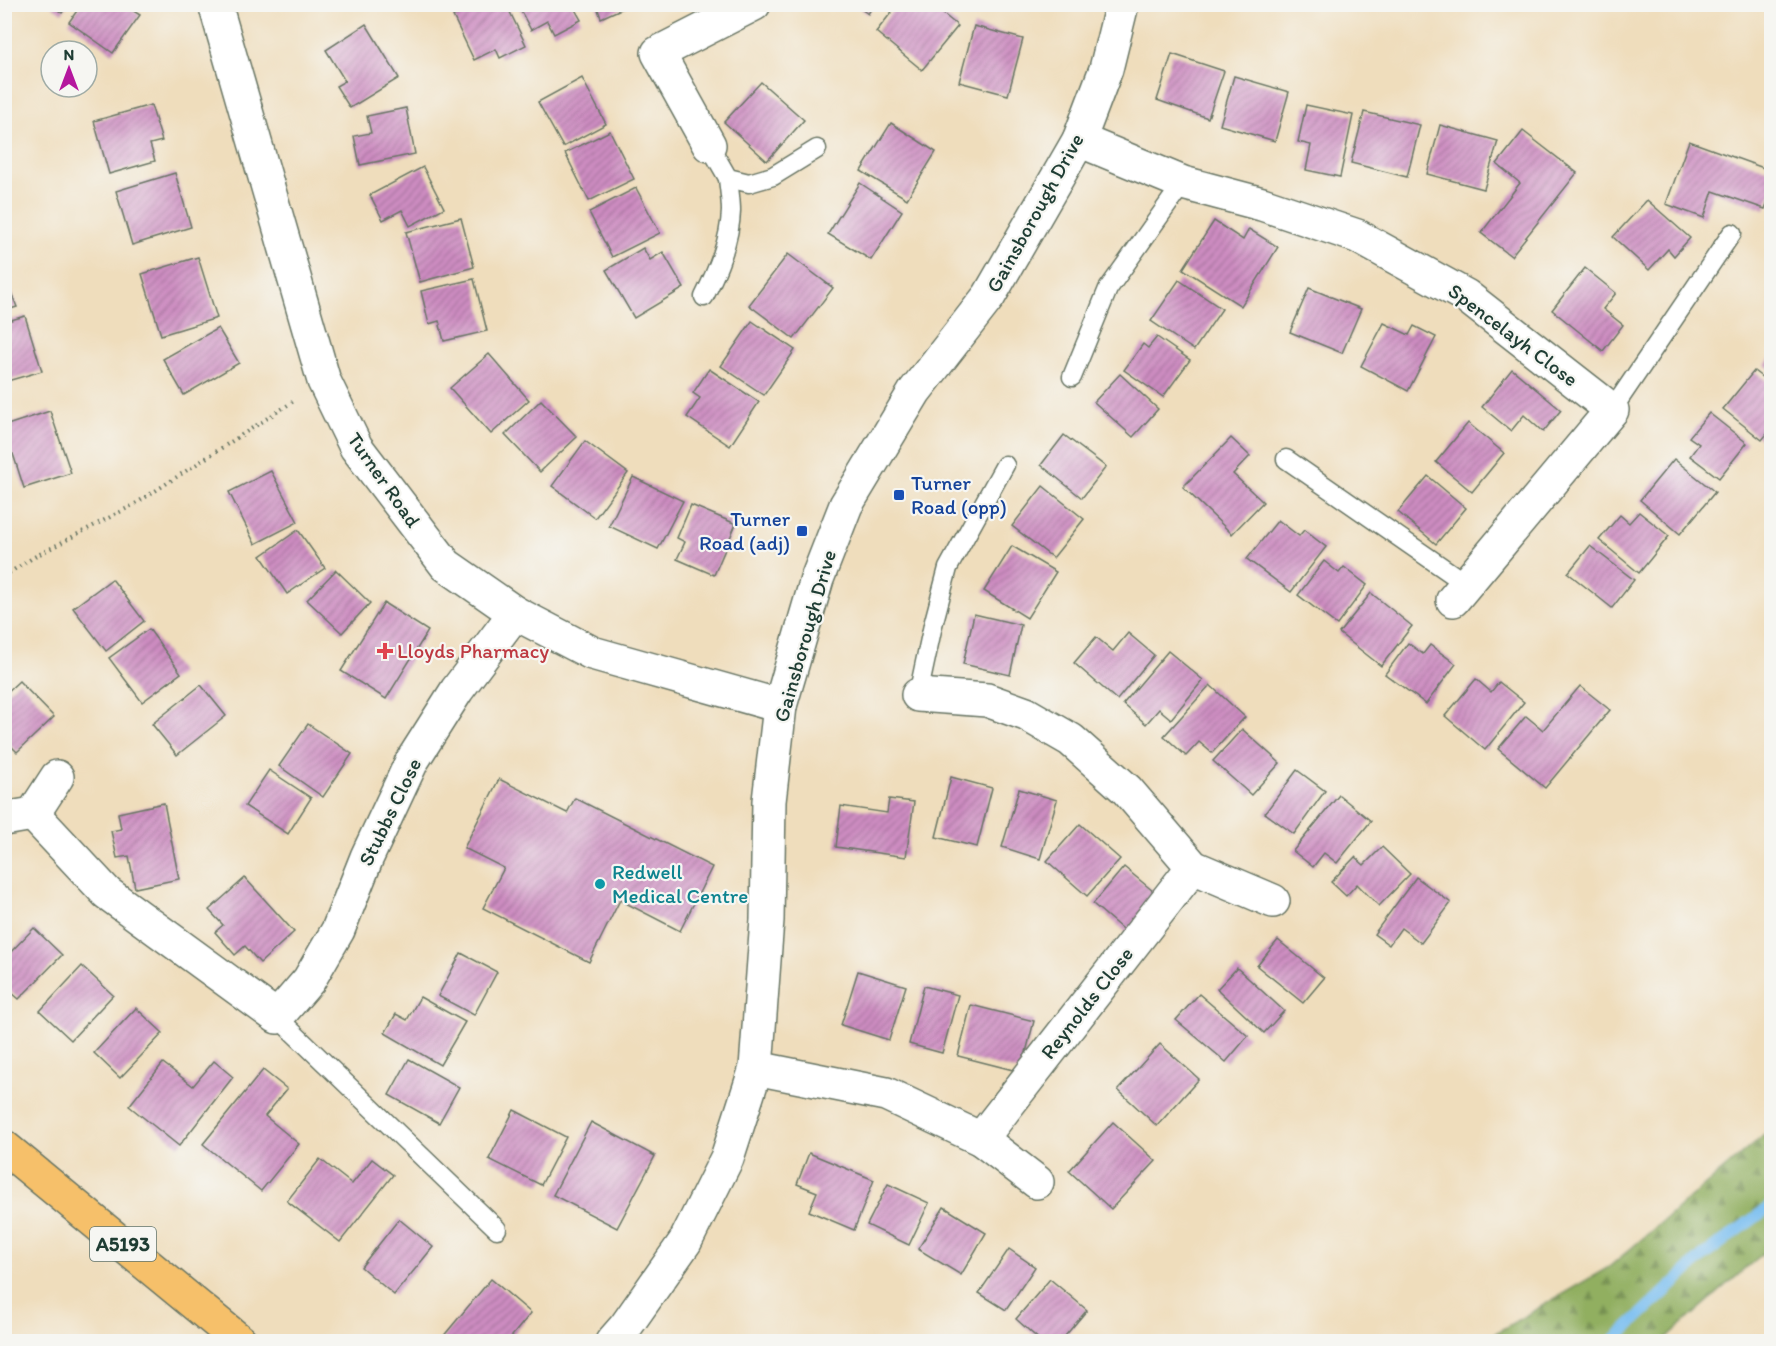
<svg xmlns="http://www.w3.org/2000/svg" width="1776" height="1346" viewBox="0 0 1776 1346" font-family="Itim,sans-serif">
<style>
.forest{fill:url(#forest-firs);stroke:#58764a;stroke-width:1.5}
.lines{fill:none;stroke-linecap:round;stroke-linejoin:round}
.stream{stroke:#79bef0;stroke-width:12}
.building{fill:url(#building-hatch)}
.service-casing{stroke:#687564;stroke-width:21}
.minor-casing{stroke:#687564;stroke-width:36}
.primary-casing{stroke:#687564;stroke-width:36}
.path{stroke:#687564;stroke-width:4;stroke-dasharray:1.5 4.5;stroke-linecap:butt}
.service{stroke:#fff;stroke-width:18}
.minor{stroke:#fff;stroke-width:33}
.primary{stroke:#f6c06b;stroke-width:33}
.transit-dot{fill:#1a4fb4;stroke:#f6f6f2;stroke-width:2}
.health-dot{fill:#e0444e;stroke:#f6f6f2;stroke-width:2}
.culture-dot{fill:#0f9aa8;stroke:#f6f6f2;stroke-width:2}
.labels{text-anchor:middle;stroke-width:4.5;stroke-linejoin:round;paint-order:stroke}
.shield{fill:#f6f6f2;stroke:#60746d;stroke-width:1.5}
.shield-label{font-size:20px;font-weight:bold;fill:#1f3d34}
.street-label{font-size:21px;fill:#1f3d34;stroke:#f6f6f2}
.transit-label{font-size:21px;fill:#164399;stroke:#f6f6f2;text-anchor:start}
.health-label{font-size:21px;fill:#be3a42;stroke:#f6f6f2;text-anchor:start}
.culture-label{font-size:21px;fill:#0d838f;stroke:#f6f6f2;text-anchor:start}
</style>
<defs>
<pattern id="forest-firs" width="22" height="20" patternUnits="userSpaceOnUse" patternTransform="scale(1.5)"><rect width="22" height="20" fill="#91af61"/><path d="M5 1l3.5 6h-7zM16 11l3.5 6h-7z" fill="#769051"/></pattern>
<pattern id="building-hatch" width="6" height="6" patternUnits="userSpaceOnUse" patternTransform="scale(1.5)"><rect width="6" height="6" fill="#cd8cc1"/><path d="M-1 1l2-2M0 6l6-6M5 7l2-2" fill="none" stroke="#a6749e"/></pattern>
</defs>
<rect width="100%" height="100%" fill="#f6f6f2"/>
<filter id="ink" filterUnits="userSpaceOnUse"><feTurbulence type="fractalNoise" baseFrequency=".0167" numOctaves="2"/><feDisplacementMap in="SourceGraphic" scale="12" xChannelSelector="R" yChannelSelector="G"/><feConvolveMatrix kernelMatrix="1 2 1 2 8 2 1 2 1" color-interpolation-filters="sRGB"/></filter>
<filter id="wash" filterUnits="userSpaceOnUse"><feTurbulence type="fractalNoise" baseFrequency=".008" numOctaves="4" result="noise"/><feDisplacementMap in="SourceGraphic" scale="24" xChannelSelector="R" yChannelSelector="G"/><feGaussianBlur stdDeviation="1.35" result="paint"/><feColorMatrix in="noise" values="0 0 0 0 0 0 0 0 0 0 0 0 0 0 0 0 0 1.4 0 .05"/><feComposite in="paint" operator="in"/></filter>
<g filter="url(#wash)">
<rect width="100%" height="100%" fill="#efddbc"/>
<polygon class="forest" points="1771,1129 1771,1246 1663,1341 1482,1341 1609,1267"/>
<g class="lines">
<polyline class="stream" points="1612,1342 1703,1256 1772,1205"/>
</g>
<g id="blocks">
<g class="building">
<polygon points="49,4 68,4 62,13"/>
<polygon points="479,4 506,4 526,45 500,58 496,49 474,60 453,16"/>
<polygon points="517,4 572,4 581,20 554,34 547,21 531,30"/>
<polygon points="596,4 632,4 601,18"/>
<polygon points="854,4 874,4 868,14"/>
<polygon points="898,4 931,4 958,26 922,70 876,32"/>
<polygon points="81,5 124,5 140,15 113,53 69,22"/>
<polygon points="366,24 399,78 350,108 336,86 345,81 326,50"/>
<polygon points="974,26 1023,39 1008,95 959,82"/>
<polygon points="1172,54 1224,71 1208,118 1157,100"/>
<polygon points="1234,76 1289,92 1275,141 1220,125"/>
<polygon points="582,78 606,124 563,147 538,102"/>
<polygon points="761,82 804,120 767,161 724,122"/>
<polygon points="151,105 162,141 150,144 155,161 109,174 94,121"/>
<polygon points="1306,105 1353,115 1340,177 1306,170 1311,145 1298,142"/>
<polygon points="406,108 415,154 360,165 354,136 371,133 367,116"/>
<polygon points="1364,112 1420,125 1407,177 1351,163"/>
<polygon points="891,123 936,152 907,199 861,171"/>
<polygon points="1440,125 1498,141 1484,189 1427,174"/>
<polygon points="610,131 634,179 589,201 565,153"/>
<polygon points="1523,131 1577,173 1511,256 1481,233 1520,183 1497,164"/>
<polygon points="1689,141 1772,171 1772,191 1765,209 1713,191 1704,218 1666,204"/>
<polygon points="423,167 444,208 410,226 402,210 383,220 370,195"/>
<polygon points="175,173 191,227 132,245 116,191"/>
<polygon points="860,183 902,211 871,260 828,234"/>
<polygon points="636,188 660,233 612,257 589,212"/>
<polygon points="1647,200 1690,238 1674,256 1668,249 1649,270 1613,237"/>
<polygon points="461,218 474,267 420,282 406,232"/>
<polygon points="1214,221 1243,240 1249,229 1278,247 1241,306 1183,269"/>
<polygon points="643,248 650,260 663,252 684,288 634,318 606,270"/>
<polygon points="788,254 833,288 794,339 749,305"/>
<polygon points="198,257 217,318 161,335 142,274"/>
<polygon points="1585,268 1616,293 1603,309 1623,325 1603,351 1552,310"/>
<polygon points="4,275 17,307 4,311"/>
<polygon points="474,279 487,331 444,341 439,321 429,324 421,291"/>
<polygon points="1179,280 1222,309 1194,350 1151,321"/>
<polygon points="1309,288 1361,309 1342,353 1290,332"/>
<polygon points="25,316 42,371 4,382 4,322"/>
<polygon points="752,321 795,350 764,395 721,366"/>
<polygon points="1384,323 1409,335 1414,326 1436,337 1408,391 1361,366"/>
<polygon points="218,328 239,363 184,395 163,359"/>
<polygon points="1157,337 1190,360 1163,397 1124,370 1143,344 1148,348"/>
<polygon points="489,354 529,400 491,434 450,388"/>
<polygon points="1772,356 1772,370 1765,365"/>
<polygon points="709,369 759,402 730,446 687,417 700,398 693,393"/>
<polygon points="1512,369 1561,410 1543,432 1524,415 1511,431 1482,407"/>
<polygon points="1754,371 1772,385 1772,428 1762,440 1723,409"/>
<polygon points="1120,374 1158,409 1133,437 1094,402"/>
<polygon points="541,400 577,437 540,472 505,435"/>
<polygon points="50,411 71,473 24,488 13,454 4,456 4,426"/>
<polygon points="1709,413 1747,443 1719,478 1690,456 1699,444 1689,437"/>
<polygon points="1468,423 1504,453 1472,492 1436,462"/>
<polygon points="1064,435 1106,467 1082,498 1041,465"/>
<polygon points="1231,438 1250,456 1233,474 1263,502 1232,534 1183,487"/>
<polygon points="585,441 628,473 595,518 552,486"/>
<polygon points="1674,459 1715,492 1680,534 1640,500"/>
<polygon points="271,471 298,522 255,544 229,492"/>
<polygon points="1428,476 1466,508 1436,544 1398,512"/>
<polygon points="633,477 683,501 658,549 609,526"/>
<polygon points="1043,486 1084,519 1053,558 1012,526"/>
<polygon points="691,505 736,524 714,575 677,559 685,542 677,538"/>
<polygon points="1639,512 1669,536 1639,573 1599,540 1620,515 1629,523"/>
<polygon points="1278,520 1299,536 1304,530 1326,547 1291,592 1247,559"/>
<polygon points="298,530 325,568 287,594 261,556"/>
<polygon points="1012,546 1056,572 1027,618 984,591"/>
<polygon points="1590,546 1634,580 1612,608 1568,573"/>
<polygon points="1324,561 1339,573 1344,567 1367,585 1337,625 1298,595"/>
<polygon points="336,570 370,603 342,633 307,600"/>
<polygon points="112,579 144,621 106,651 73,608"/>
<polygon points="1371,593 1412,626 1381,666 1339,633"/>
<polygon points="384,603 428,631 386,699 341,671"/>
<polygon points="974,614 1021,625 1010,675 963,664"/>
<polygon points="149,629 181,673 142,702 109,658"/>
<polygon points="1128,633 1154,655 1117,700 1074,663 1096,637 1113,651"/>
<polygon points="1408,643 1423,654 1430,645 1456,664 1426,704 1385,674"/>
<polygon points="1168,651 1203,680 1171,719 1159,709 1146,724 1123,704"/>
<polygon points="1476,679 1491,692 1499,682 1524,702 1485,750 1445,716"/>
<polygon points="19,681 54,717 17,752 4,739 4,695"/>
<polygon points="201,685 226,716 177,755 152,724"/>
<polygon points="1210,685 1245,717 1212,753 1199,742 1186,756 1164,736"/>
<polygon points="1580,686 1610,710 1545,788 1498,749 1526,716 1543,730"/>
<polygon points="308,724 352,754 323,797 279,766"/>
<polygon points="1242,729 1280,763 1251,795 1213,761"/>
<polygon points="269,770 311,798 288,834 245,806"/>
<polygon points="1297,770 1325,791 1294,834 1265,813"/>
<polygon points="951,777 992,788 977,847 936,837"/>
<polygon points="499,779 567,813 575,798 712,867 680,931 620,900 589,962 483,908 504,868 464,848"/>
<polygon points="1019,789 1057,800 1040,859 1002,847"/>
<polygon points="1339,795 1371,821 1337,863 1324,853 1313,867 1293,851"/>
<polygon points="889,799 914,802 906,857 836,847 841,806 887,813"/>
<polygon points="164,803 179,879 135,888 129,856 117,858 111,831 121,829 118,813"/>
<polygon points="1080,824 1120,859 1087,896 1047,861"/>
<polygon points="1382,847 1410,874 1379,906 1357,884 1346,896 1331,882 1355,857 1364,865"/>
<polygon points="1124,867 1159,896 1128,934 1093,904"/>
<polygon points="1416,877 1451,903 1421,943 1401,928 1389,945 1374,934"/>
<polygon points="245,878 294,932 260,963 245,946 235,955 215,932 223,925 209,910"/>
<polygon points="34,928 62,955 19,999 4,986 4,959"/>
<polygon points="1278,940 1324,978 1303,1003 1257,966"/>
<polygon points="461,953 497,972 474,1015 438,996"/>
<polygon points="82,966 113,995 71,1040 40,1011"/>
<polygon points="1237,968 1284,1011 1264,1033 1217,989"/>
<polygon points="858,971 906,986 889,1040 841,1025"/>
<polygon points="924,986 958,995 942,1053 909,1044"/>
<polygon points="1199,994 1248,1036 1226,1062 1176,1020"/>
<polygon points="420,997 465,1022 440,1065 385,1033 396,1014 407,1020"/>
<polygon points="971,1005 1034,1021 1021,1072 958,1056"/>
<polygon points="136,1008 163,1033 120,1078 94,1053"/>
<polygon points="1160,1044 1199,1079 1157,1126 1118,1090"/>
<polygon points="409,1059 459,1087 439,1123 389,1095"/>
<polygon points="214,1061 233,1077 179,1146 129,1106 163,1063 193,1086"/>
<polygon points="263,1070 287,1089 265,1116 299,1144 261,1191 203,1144"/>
<polygon points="514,1110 566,1137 541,1185 489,1159"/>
<polygon points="591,1122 655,1156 617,1228 553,1195"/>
<polygon points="1113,1122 1156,1161 1111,1209 1069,1171"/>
<polygon points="809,1153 874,1180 854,1230 809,1211 817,1192 797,1184"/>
<polygon points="320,1159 352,1184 372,1159 393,1175 340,1242 287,1201"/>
<polygon points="888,1184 929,1203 909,1245 867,1225"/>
<polygon points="944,1207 986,1233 961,1275 918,1249"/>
<polygon points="399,1219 433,1247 394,1295 361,1267"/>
<polygon points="1009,1249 1035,1267 1006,1310 979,1293"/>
<polygon points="491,1279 531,1313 507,1342 447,1342 442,1338"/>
<polygon points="1050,1279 1087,1310 1060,1342 1042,1342 1016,1319"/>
</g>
</g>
</g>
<g filter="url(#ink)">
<use href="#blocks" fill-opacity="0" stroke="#687564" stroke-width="1.5"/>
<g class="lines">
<defs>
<g id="service">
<polyline points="709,145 728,178 749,183 773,176 817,149"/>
<path d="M 704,297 C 717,271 730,241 731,211 C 731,200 729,189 728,178"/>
<polyline points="1072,377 1108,289 1183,183"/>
<polyline points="1612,410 1732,233"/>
<polyline points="1286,459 1465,583"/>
<polyline points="918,695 933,625 948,568 1005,465"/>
<polyline points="277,1017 497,1229"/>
</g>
<g id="minor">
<polyline points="215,4 324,381 356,447 446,565 515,613 592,653 780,706"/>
<polyline points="1079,140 1183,183 1262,204 1357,236 1466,296 1612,410 1453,600"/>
<polyline points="709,145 658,53 754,4"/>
<polyline points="918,695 987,700 1026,714 1071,740 1127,790 1193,867 1273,901"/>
<polyline points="33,814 107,893 277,1017 309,980 338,930 367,857 412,761 457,690 515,613"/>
<polyline points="4,819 33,814 57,777"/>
<polyline points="756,1068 886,1094 981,1139 1037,1182"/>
<polyline points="981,1139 1193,867"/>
<polyline points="612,1342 626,1326 685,1242 727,1158 756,1068 767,920 769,801 780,706 817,579 846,505 915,391 989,296 1079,140 1106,69 1122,4"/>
</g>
<polyline id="primary" points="4,1147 241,1342"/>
</defs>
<use href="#service" class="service-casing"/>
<use href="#minor" class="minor-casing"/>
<use href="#primary" class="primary-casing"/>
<polyline class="path" points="4,576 34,557 135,504 294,401"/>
<use href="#service" class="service"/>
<use href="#minor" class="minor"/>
<use href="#primary" class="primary"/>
</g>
</g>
<g class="transit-dot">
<rect x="893" y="489" width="12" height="12" rx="3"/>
<rect x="796" y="525" width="12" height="12" rx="3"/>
</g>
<path class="health-dot" d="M382 642h6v6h6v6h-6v6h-6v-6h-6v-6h6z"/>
<circle class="culture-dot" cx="600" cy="884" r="6"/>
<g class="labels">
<rect class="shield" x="90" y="1227" width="66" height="34" rx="4.5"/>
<g class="shield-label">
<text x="123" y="1251">A5193</text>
</g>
<g class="street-label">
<text transform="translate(1035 213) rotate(-61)" y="7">Gainsborough Drive</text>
<text transform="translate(1513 335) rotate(37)" y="7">Spencelayh Close</text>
<text transform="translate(384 480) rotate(55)" y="7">Turner Road</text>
<text transform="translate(805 636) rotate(-74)" y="7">Gainsborough Drive</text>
<text transform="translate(390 812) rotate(-64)" y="7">Stubbs Close</text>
<text transform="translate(1087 1003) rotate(-52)" y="7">Reynolds Close</text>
</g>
<g class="transit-label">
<text x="911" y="490">Turner<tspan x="911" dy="24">Road (opp)</tspan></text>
<text x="790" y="526" text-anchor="end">Turner<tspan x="790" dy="24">Road (adj)</tspan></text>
</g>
<g class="health-label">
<text x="397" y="658">Lloyds Pharmacy</text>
</g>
<g class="culture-label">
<text x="612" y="879">Redwell<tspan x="612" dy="24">Medical Centre</tspan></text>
</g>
</g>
<rect width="1776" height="1346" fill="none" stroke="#f6f6f2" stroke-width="24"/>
<g transform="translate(69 69)"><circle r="28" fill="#f6f6f2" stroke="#a0aca6" stroke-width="1.5"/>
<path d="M0-4.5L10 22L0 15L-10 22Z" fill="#b5179e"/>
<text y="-9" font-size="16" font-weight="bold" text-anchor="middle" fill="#1f3d34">N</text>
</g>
</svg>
